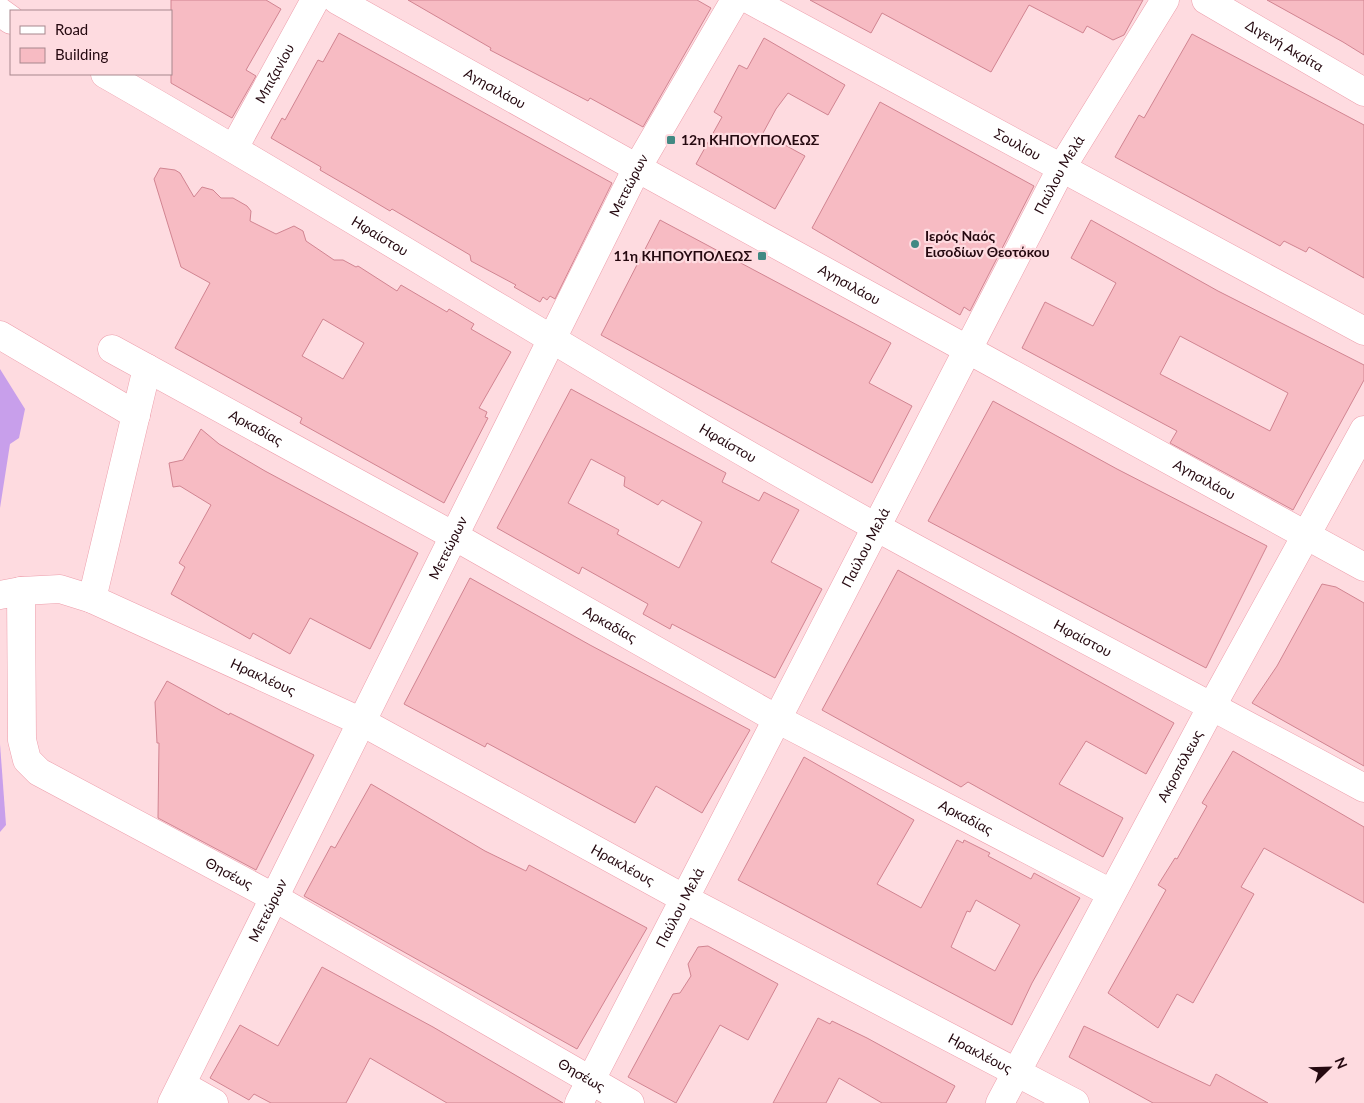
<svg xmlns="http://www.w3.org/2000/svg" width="1364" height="1103" viewBox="0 0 1364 1103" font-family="Lato,sans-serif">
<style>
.green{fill:#c89feb}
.building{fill:#f7bbc3;stroke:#d18491;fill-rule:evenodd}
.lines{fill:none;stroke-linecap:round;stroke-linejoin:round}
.minor-casing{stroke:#ed9eab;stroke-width:29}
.minor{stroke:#fff;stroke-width:28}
.poi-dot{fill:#428983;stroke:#fedbe0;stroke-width:2}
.labels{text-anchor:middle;stroke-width:4.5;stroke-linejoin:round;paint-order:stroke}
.street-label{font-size:14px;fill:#250910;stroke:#fedbe0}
.poi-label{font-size:14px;font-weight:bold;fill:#250910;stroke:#fedbe0;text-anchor:start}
</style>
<rect width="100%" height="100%" fill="#fedbe0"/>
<g class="green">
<polygon points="0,369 25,409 19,438 10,444 0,508"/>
<polygon points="0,744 6,825 0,832"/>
</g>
<g class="building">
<polygon points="171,0 266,0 281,9 246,70 256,76 232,118 171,83"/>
<polygon points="408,0 697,0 711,8 643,127 590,98 588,101 490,50 491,48"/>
<polygon points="810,0 1143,0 1124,35 1113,40 1087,26 1083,33 1029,5 991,72 882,13 871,33"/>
<polygon points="1267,0 1364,0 1364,55 1343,42"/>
<polygon points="339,33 612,183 555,299 550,296 547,300 543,297 540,302 514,287 516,285 471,261 470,255 392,209 390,211 358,192 320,170 321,167 271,138 282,118 285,120 318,60 323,62"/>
<polygon points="1192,34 1364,125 1364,278 1309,247 1306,252 1284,241 1280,246 1115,157 1139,115 1144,118"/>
<polygon points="764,38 845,85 828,115 788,93 776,109 763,133 805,156 775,209 696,164 722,117 714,112 739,65 747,69"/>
<polygon points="880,102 1034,186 970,311 964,307 960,315 812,228"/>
<path d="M 160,168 L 175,170 L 180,173 L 194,197 L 202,187 L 213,190 L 221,198 L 233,198 L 247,206 L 251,211 L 250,221 L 276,234 L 294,226 L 303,231 L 306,241 L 334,260 L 343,260 L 356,267 L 358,266 L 397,291 L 401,285 L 447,312 L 449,309 L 474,324 L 471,329 L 511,352 L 479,408 L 487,412 L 485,417 L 488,418 L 444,503 L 300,423 L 302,418 L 175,348 L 210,283 L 181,267 L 154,179 ZM 323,319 L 364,343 L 343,379 L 302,356 Z"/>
<polygon points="660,220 891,343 869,383 912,406 872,483 601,335"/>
<path d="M 1091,220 L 1218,291 L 1364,365 L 1364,380 L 1293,510 L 1170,443 L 1177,431 L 1022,348 L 1045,302 L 1093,326 L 1116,283 L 1071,258 ZM 1180,336 L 1288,393 L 1270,431 L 1160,374 Z"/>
<path d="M 571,389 L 726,473 L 722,482 L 759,501 L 764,492 L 799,510 L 771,562 L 822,589 L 775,678 L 672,624 L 670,629 L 643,614 L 648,604 L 582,567 L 579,574 L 497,528 ZM 591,459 L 625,477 L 624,486 L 658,505 L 662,500 L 702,522 L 679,568 L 617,534 L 619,530 L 568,503 Z"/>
<polygon points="993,401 1117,469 1267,546 1206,668 928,521"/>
<polygon points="201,429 219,444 265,471 418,553 370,649 310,618 290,654 253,633 250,639 171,594 185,567 179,563 211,505 180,486 173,487 169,463 183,460"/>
<polygon points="898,570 1174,723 1146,774 1086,741 1059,784 1123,818 1103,857 968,782 961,787 822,710"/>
<polygon points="470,578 590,645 750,730 702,813 656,786 635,823 487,743 485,747 404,704"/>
<polygon points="1322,584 1336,587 1364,603 1364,766 1252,703 1277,666"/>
<polygon points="167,681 229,715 230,713 314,755 256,870 158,818 159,743 157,743 155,702"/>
<polygon points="1233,751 1364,827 1364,903 1264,848 1241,887 1254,894 1193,1003 1177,994 1158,1028 1108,993 1166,890 1158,885 1175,858 1177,859 1207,806 1202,803"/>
<path d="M 804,757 L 914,820 L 877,884 L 921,908 L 957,840 L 963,843 L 964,840 L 990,853 L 988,856 L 1031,879 L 1034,873 L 1080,898 L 1032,983 L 1012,1025 L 738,880 ZM 976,900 L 1020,925 L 995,971 L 951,947 L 967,911 L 970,912 Z"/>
<polygon points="371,784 485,851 526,871 529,865 647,928 577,1049 304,896 331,846 335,848"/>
<polygon points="708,946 778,984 748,1040 720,1025 676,1103 628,1077 673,994 680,993 691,976 688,964 698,947"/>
<polygon points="322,967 433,1027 563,1103 447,1103 370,1058 346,1103 271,1103 254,1094 249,1100 210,1078 240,1025 278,1046"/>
<polygon points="818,1018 830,1024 832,1021 867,1038 955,1086 946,1103 882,1103 839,1078 826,1103 773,1103"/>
<polygon points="1084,1026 1210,1086 1216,1074 1268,1103 1153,1103 1069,1057"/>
</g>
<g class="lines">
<defs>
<g id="minor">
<path id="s1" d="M 337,0 L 637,168 L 1364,567"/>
<path id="s2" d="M 750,0 L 1364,331"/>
<path id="s3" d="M 1206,0 L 1364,92"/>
<polyline points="0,12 11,20"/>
<path id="s4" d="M 105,74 C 364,222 615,383 876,527 C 1038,616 1202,700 1364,788"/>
<path id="s5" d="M 234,148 L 315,0"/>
<polyline points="0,335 136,415"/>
<path id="s6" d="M 112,349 L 454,536 L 777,719 L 1111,893"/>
<path id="s7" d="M 21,591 L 22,740 L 27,760 L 39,772 L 275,898 L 630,1103"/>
<path id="s8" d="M 0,595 L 21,591 L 60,589 L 92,599 L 362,722 L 685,899 L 1075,1103"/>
<polyline points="92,599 147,368"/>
<polyline points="182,1085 214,1103"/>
<path id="s9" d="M 172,1103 L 637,168 L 735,0"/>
<path id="s10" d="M 579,1103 L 1062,167 L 1165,0"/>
<path id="s11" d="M 1000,1103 L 1212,706 L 1364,430"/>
</g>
</defs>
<use href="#minor" class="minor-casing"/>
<use href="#minor" class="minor"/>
</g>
<g class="poi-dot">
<rect x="666" y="135" width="10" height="10" rx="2.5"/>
<circle cx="915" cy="244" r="5"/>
<rect x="757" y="251" width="10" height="10" rx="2.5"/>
</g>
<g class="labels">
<g class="street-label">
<text dy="5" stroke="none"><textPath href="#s3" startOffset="91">Διγενή Ακρίτα</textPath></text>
<text dy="5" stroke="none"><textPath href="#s5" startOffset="85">Μπιζανίου</textPath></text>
<text dy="5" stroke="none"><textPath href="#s1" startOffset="181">Αγησιλάου</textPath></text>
<text dy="5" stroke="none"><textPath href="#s2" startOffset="304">Σουλίου</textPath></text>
<text dy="5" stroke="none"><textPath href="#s10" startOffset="1045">Παύλου Μελά</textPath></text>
<text dy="5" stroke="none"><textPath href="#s9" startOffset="1025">Μετεώρων</textPath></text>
<text dy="5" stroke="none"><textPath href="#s4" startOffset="319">Ηφαίστου</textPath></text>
<text dy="5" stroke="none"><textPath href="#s1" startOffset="586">Αγησιλάου</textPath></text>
<text dy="5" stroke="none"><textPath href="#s6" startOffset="164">Αρκαδίας</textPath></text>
<text dy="5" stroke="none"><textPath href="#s4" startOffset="724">Ηφαίστου</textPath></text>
<text dy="5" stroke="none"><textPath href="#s1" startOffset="991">Αγησιλάου</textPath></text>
<text dy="5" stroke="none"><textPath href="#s10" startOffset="625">Παύλου Μελά</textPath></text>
<text dy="5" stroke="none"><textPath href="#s9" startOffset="620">Μετεώρων</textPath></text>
<text dy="5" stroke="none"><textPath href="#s6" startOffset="569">Αρκαδίας</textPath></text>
<text dy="5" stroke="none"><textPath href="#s4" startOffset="1129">Ηφαίστου</textPath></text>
<text dy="5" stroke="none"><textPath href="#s8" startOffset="282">Ηρακλέους</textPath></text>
<text dy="5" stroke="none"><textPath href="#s11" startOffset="382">Ακροπόλεως</textPath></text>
<text dy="5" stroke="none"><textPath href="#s6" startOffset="974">Αρκαδίας</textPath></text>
<text dy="5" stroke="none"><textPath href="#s8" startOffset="688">Ηρακλέους</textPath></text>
<text dy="5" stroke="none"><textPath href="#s7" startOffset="402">Θησέως</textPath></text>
<text dy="5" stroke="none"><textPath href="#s10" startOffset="220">Παύλου Μελά</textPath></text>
<text dy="5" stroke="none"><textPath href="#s9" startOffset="215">Μετεώρων</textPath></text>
<text dy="5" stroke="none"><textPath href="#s8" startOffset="1092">Ηρακλέους</textPath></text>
<text dy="5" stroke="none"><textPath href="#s7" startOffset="808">Θησέως</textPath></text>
</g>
<g class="poi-label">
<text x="681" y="145">12η ΚΗΠΟΥΠΟΛΕΩΣ</text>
<text x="925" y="241">Ιερός Ναός<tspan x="925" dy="16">Εισοδίων Θεοτόκου</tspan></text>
<text x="752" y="261" text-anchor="end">11η ΚΗΠΟΥΠΟΛΕΩΣ</text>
</g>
</g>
<rect x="10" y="10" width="162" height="65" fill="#fedbe0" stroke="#a7878d"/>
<rect x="20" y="26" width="25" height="8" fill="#ffffff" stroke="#a7878d"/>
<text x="55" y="35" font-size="15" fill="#250910">Road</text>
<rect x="20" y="48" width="25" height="15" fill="#f7bbc3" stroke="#a7878d"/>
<text x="55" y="60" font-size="15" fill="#250910">Building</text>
<g transform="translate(1329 1068) rotate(67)" stroke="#fedbe0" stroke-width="4" paint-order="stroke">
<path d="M0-4L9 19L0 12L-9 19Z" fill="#250910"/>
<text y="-8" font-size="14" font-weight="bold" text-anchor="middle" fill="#250910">N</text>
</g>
</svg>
